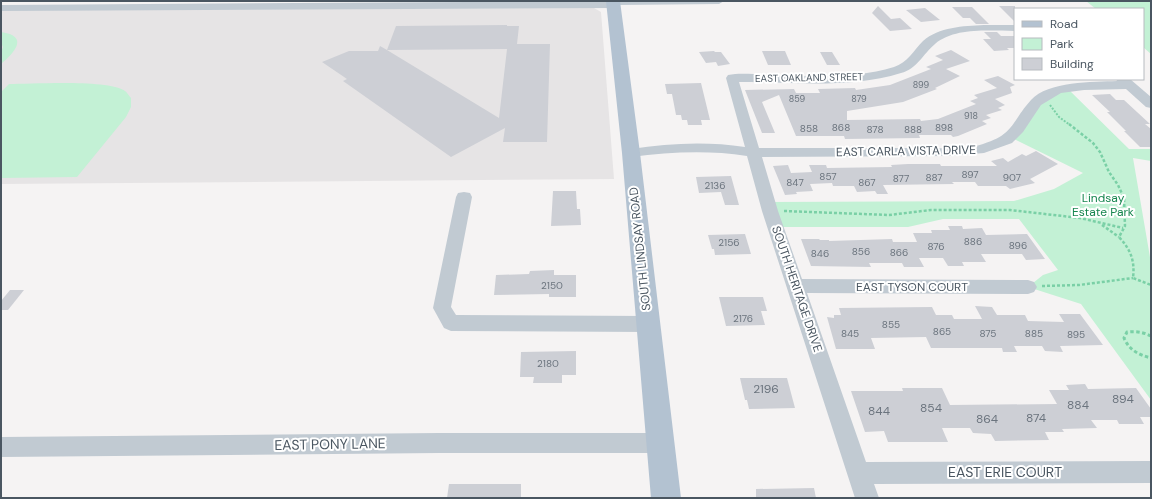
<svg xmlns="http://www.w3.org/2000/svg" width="1152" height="499" viewBox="0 0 1152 499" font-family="'DM Sans',sans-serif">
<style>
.education{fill:#e6e4e5}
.green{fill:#c3f1d5}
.building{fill:#cdcfd5;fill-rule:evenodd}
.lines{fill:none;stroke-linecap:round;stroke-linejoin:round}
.path-far2{stroke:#7ad0a6;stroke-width:2;stroke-dasharray:2 1.5;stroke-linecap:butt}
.path-far1{stroke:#7ad0a6;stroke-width:2.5;stroke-dasharray:3 2;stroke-linecap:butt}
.path{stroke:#7ad0a6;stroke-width:3;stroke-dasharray:3.5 2.5;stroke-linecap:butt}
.minor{fill:#c1cad2;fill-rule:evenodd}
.major{fill:#b3c2d1;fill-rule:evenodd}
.labels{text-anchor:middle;stroke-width:4;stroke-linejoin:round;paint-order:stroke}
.far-number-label{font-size:9px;fill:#6b747e}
.far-street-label{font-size:10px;fill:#4a5661;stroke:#fff}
.number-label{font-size:10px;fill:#6b747e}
.street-label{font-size:12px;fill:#4a5661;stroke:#fff}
.park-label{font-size:12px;fill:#17864f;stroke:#fff}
.near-number-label{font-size:12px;fill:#6b747e}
.near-street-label{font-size:14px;fill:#4a5661;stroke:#fff}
</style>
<rect width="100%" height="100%" fill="#f5f3f3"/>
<polygon class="education" points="594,8 601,12 614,179 1,184 1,10"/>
<g class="green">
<polygon points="1086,1 1151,1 1151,54 1143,47 1143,9 1096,9"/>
<path d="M 1,32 C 30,36 14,53 1,64 L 1,52 L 3,47 L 1,43 Z"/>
<path d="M 9,84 C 33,84 108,79 125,91 C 127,92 129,96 131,98 L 131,107 L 126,117 L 77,177 L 1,178 L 1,92 Z"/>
<polygon points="1068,89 1129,149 1151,149 1151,161 1133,158 1151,263 1151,400 1081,304 1028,287 1043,275 1058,270 1019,219 943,219 908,227 776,227 768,202 1014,201 1054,189 1083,173 1010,137 1036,102"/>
</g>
<g class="building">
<polygon points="878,6 891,19 900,18 912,29 890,31 872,13"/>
<polygon points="998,6 1015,6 1015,22 999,6"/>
<polygon points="952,7 972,7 989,24 976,24 970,18 963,18"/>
<polygon points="925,8 940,20 921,22 906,10"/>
<path d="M 507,25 L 507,26 L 519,26 L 517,44 L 550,44 L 547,142 L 503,142 L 505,128 L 451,157 L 343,81 L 347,79 L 322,62 L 349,51 L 378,51 L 380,46 L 387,50 L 396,26 ZM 507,49 L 499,118 L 387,50 Z"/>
<polygon points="984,32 997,32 1001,36 1015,36 1015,48 1007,48 1009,50 994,51 983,39 991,39"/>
<polygon points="951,50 970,61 946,69 960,76 935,88 937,89 903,102 847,111 847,120 920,119 921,121 938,119 976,104 970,101 978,98 974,95 997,88 984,80 998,76 1015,85 1010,87 1012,93 995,99 1005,105 998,108 1002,110 986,115 991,118 982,121 987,124 958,136 953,137 951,135 919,135 920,138 845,139 844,136 796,136 779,95 762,102 775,133 762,133 745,90 794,89 796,93 820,93 818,89 855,88 856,90 890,85 931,69 926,67 943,60 935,56"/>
<polygon points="714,51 715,52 721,52 730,64 718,66 716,62 706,63 699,52"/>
<polygon points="762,51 785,51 791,65 768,65"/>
<polygon points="820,52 832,52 840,65 827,65"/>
<polygon points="701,83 710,120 701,120 702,125 688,125 687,120 682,120 681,115 676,115 672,94 667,94 665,84"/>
<polygon points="1110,94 1116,100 1124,100 1150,124 1145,124 1151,129 1151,147 1140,147 1124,131 1126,131 1107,112 1110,112 1092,95"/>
<polygon points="1036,151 1058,164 1030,179 1035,183 1010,189 1006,186 978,186 975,182 952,182 954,184 883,185 888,194 877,194 875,191 857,192 854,186 833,186 832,183 810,184 813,191 796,192 797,194 785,195 773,166 788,165 791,173 812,172 809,165 826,165 827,168 892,167 891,165 908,164 940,164 941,166 997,166 991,161 1003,158 1008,162 1022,154 1026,156"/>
<polygon points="731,176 739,205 725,205 721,192 699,193 696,177"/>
<polygon points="553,191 576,191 577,209 580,209 581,225 551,226"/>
<polygon points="948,226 962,226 963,229 982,228 986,235 1027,234 1045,259 1026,260 1022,254 981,254 986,262 962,262 964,266 948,266 943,258 919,258 924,267 904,267 902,263 869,263 871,267 811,266 801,239 819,239 820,240 829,240 829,241 892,239 893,242 917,242 913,233 932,233 931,230 950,230"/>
<polygon points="745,234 751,254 715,255 714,249 712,249 708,235"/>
<polygon points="554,270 554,275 576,275 576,297 549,297 549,294 494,295 496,275 529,274 530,271"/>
<polygon points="10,290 24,290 8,310 1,310 1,301"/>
<polygon points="719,297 763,297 767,311 761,311 765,325 726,326"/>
<polygon points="975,306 992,307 997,315 1025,315 1028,321 1064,322 1059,314 1080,314 1103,345 1060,346 1063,352 1045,351 1042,346 1014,346 1017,352 1003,352 1002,348 931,348 926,337 871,338 875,349 836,349 827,317 834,318 834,315 841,315 839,308 932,307 936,315 952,315 954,319 982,319"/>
<polygon points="576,351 576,375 562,375 562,383 533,383 534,377 520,377 521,352"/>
<polygon points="740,378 787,378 795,408 749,409 747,400 745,400"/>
<polygon points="1085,384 1088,389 1136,388 1151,409 1151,417 1140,417 1144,424 1119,424 1117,420 1091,420 1097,428 1062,429 1064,432 1045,432 1049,440 995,441 991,434 973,433 970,428 942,428 948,442 888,442 884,431 865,432 851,391 903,391 902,388 942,388 950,405 1057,404 1049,390 1069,390 1066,385"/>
<polygon points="449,484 521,484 521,498 447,498"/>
<polygon points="814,488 816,498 756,498 756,489"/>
</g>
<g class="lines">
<polyline class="path-far2" points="1050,105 1059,117 1070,125"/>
<g class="path-far1">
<path d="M 1069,124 L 1093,143 L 1100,152 L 1109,172 L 1118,185 L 1124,198 L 1125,226 L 1119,237 C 1131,250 1135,261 1133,278 L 1151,285"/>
<polyline points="784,211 889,215 931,210 1010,210 1080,218 1123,228"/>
<polyline points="1102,225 1119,237"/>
<polyline points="1042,286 1079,285 1133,278"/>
</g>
<path class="path" d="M 1151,336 C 1143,332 1136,331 1127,332 L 1124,338 C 1129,350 1139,355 1151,358"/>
<g class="minor">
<polygon points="608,1 724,1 719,4 618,5 613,8 1,11 1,5"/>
<path d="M 984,25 L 1015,25 L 1015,31 C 990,31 955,27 935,44 C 923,54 917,69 901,73 C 850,89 792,82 739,82 L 759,148 C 810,148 860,148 911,148 C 930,148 966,150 983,144 C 1015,134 1011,122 1031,100 C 1048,81 1093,82 1117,81 L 1116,79 L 1130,79 L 1151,97 L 1151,108 L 1146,107 L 1126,89 L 1084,90 L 1061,93 L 1041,105 L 1023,132 L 1012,143 L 984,153 L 950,156 L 762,157 L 778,211 L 802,279 L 1028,280 L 1034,282 L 1037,287 L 1034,292 L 1028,294 L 807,293 L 866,462 L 1151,461 L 1151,483 L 874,484 L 879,498 L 855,498 L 762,211 L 747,156 C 708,150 670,152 631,157 L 626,156 L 624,153 L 626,150 L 631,149 C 669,143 707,141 745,147 L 726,78 L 728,75 C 742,72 759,75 773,75 C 812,76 856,79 894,67 C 907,63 914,50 923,41 C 939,27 963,26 984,25 Z"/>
<polygon points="464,192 470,193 472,197 451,307 456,315 648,316 655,319 657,324 655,329 648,332 451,331 444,328 433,308 456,197 458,193"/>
<polygon points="439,433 660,433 668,436 671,443 668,450 660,453 439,453 1,457 1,437"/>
</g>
<polygon class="major" points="606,1 620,1 640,153 681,498 651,498 622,153"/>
</g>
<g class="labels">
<g class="far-number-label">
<text x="921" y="88">899</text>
<text x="797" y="102">859</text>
<text x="859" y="102">879</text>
<text x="971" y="119">918</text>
</g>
<g class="far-street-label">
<text transform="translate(809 77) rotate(-1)" y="4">EAST OAKLAND STREET</text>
</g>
<g class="number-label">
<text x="841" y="131">868</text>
<text x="944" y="131">898</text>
<text x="809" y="132">858</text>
<text x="875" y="133">878</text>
<text x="913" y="133">888</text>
<text x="970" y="178">897</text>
<text x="828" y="180">857</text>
<text x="934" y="181">887</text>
<text x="1012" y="181">907</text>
<text x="901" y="182">877</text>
<text x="795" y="186">847</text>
<text x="867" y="186">867</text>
<text x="715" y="189">2136</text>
<text x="973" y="245">886</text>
<text x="729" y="246">2156</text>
<text x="1018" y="249">896</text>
<text x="936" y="250">876</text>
<text x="861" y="255">856</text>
<text x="899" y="256">866</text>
<text x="820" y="257">846</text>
<text x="552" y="289">2150</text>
<text x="743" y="322">2176</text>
<text x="891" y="328">855</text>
<text x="942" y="335">865</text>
<text x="850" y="337">845</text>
<text x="988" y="337">875</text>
<text x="1034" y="337">885</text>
<text x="1076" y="338">895</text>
<text x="548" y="367">2180</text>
</g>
<g class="street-label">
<text transform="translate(906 151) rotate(-1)" y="4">EAST CARLA VISTA DRIVE</text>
<text transform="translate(640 249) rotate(-96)" y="4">SOUTH LINDSAY ROAD</text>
<text x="912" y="291">EAST TYSON COURT</text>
<text transform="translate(797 289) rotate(71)" y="4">SOUTH HERITAGE DRIVE</text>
</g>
<g class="park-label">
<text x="1103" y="202">Lindsay<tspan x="1103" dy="14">Estate Park</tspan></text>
</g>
<g class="near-number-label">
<text x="766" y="393">2196</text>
<text x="1123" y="403">894</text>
<text x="1078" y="409">884</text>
<text x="931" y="412">854</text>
<text x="879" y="415">844</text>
<text x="1036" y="422">874</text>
<text x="987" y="423">864</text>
</g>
<g class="near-street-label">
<text transform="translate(330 444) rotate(-1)" y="5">EAST PONY LANE</text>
<text x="1005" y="477">EAST ERIE COURT</text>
</g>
</g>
<rect width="1152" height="499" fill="none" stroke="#4a5661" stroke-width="4"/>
<rect x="1014" y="8" width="130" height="72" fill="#ffffff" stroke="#b7bbc0"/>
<rect x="1022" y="21" width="20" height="6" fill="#b3c2d1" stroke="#b7bbc0"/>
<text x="1050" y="28" font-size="12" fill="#4a5661">Road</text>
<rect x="1022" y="38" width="20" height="12" fill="#c3f1d5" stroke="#b7bbc0"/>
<text x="1050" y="48" font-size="12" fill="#4a5661">Park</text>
<rect x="1022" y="58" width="20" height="12" fill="#cdcfd5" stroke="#b7bbc0"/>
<text x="1050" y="68" font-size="12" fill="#4a5661">Building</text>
</svg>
